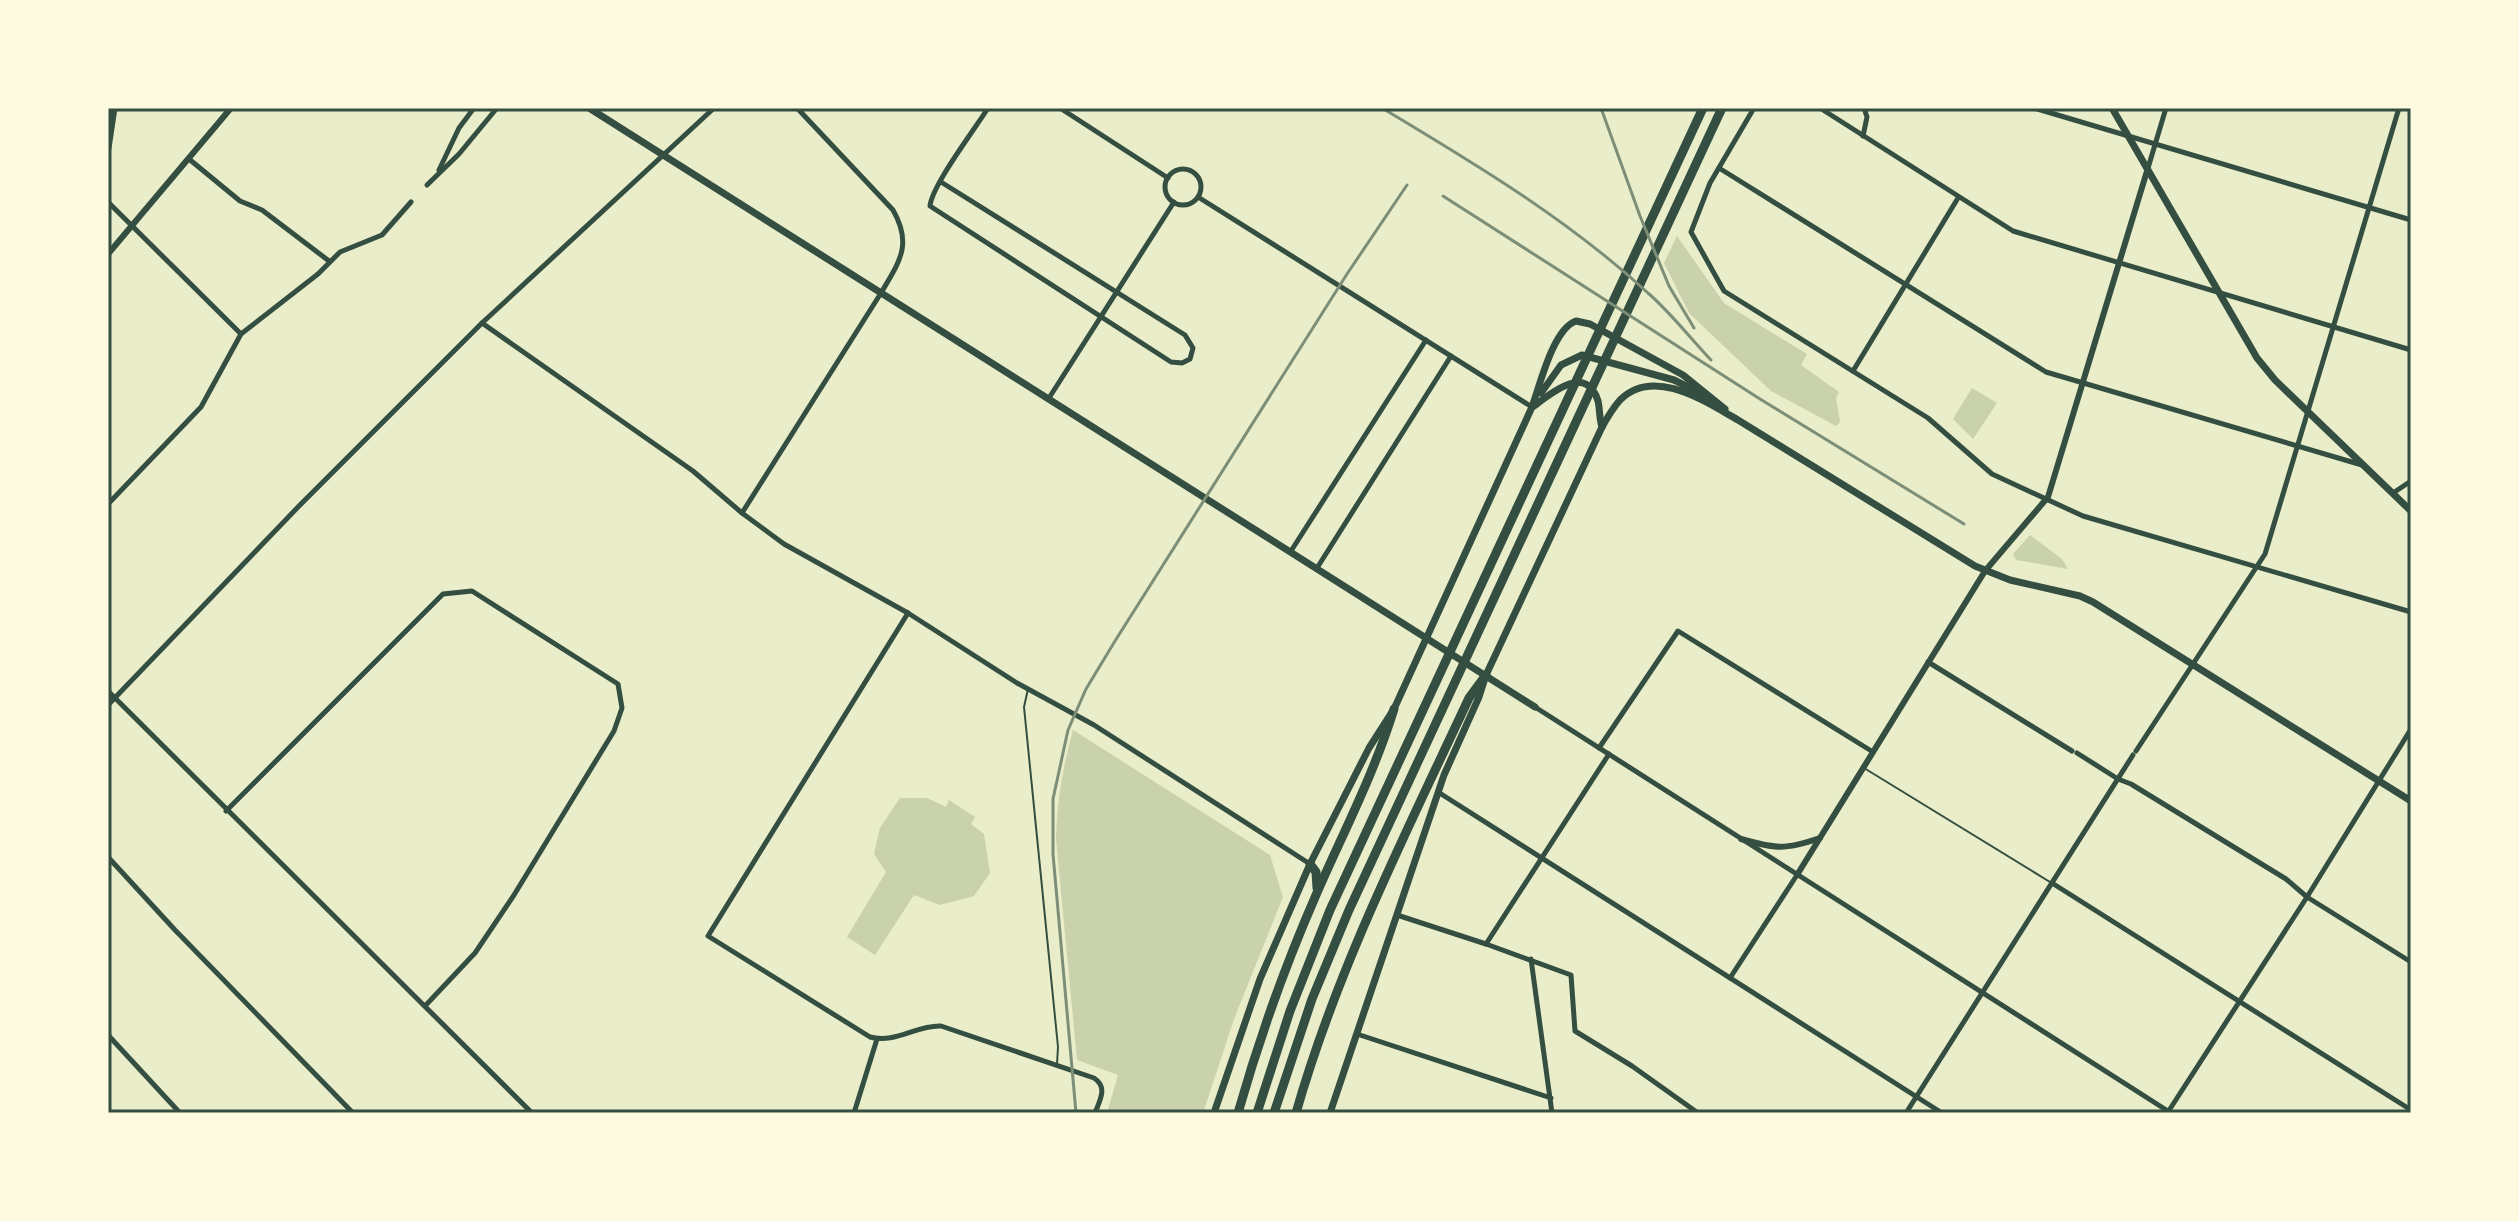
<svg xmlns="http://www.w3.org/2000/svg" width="2519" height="1221" viewBox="0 0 2519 1221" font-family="Rubik,sans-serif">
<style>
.green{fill:#cad2ad}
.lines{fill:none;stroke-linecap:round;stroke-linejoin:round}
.service{stroke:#344e41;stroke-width:2}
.minor{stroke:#344e41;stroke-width:5}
.tertiary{stroke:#344e41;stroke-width:6}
.secondary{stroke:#344e41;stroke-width:7}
.motorway{stroke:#344e41;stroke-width:9}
.rail{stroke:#7c8e77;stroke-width:3}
.neatline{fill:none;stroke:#344e41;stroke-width:3}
</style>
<rect width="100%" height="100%" fill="#e9edc9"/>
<g class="green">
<polygon points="1677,236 1724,303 1807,354 1801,365 1839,392 1836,398 1840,422 1836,426 1771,391 1689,313 1664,263"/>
<polygon points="1972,388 1997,403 1973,439 1953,419"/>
<polygon points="2030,535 2062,559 2068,569 2016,560 2013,554"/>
<path d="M 1073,730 L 1270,855 L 1283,897 L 1234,1019 L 1203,1113 L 1107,1113 L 1118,1075 L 1077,1060 L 1056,839 C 1057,801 1063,766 1073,730 Z"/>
<polygon points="900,798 927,798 946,807 949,800 975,817 971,824 984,834 990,873 974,896 940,905 914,895 875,955 847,937 886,872 874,854 880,828"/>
</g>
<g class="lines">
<g class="service">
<polyline points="1028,689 1024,707 1058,1047 1057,1064"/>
<polyline points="1864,768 2050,882"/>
</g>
<g class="minor">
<polyline points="1060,108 1168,178"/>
<polyline points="1754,108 1710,183 1691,232 1724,291 1928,418 1992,474 2083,516 2411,612"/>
<polyline points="1820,108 2013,231 2411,350"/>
<polyline points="2034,108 2411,220"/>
<polyline points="1863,136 1867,117 1864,108"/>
<polyline points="189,159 240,201 262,210 329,261"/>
<polyline points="1719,168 2046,372 2362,465"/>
<polyline points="2148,168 2166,108"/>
<circle cx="1183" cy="187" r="18"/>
<polyline points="439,170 459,128 474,108"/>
<path d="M 941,182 L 1185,335 L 1193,348 L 1190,359 L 1182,363 L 1171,362 L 930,206 C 932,185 975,129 988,108"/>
<polyline points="427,185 459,154 497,108"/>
<polyline points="1198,197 1532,407"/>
<polyline points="108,202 241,334 201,407 108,504"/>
<polyline points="482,323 693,471 742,513 784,544 908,613 1017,683 1094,725 1310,864"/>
<polyline points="241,334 318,274 340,252 382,235 411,202"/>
<polyline points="1853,371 1958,198"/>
<polyline points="1049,398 1174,202"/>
<polyline points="2393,493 2411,481"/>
<path d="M 742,513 L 881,293 C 899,262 913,245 893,210 L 797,108"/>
<polyline points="1291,551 1426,340"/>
<polyline points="1317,568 1451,356"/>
<path d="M 908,613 L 708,936 L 870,1037 C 895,1044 916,1025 941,1026 L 1094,1078 C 1108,1087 1100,1100 1095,1113"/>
<polyline points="1928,662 2072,751"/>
<polyline points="108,691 532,1113"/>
<polyline points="108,705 299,506 482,323 714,108"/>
<polyline points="1535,707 2171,1113"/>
<polyline points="1599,748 1678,631 1873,752"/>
<polyline points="2136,751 2265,554 2399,108"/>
<polyline points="2077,753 2118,779 2131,784 2286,879 2307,897 2411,962"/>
<polyline points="1438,792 1942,1113"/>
<polyline points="226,811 443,594 472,591 618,684 622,708 614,731 514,895 475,953 425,1006"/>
<polyline points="108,857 175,930 353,1113"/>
<polyline points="2052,883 2411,1110"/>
<polyline points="1397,915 1486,944 1571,975 1575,1031 1632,1066 1698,1113"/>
<polyline points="1486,944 1609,754"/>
<polyline points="1531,959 1552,1113"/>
<polyline points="1730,978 1797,875"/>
<polyline points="1357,1034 1551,1098"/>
<polyline points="108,1035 180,1113"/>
<polyline points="2168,1112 2307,897 2411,729"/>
<polyline points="854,1113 877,1039"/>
<polyline points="1906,1113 2133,755"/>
</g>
<g class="tertiary">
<polyline points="108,254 231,108"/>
<path d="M 1741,839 C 1776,849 1785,850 1820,838"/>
<polyline points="1797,875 1985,571 2048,497 2147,171"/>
</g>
<g class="secondary">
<polyline points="589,108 1535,707"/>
<polyline points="2112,108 2257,358 2275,380 2411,511"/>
<polyline points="108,148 114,108"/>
<polyline points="1541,393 1561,365 1582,355 1674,380 1704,395"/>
<path d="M 1534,406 C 1551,393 1587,363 1598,401 C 1600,409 1599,418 1602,427"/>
<path d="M 1214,1113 L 1260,979 L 1310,864 L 1369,748 L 1394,709 L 1532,407 C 1540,385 1553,329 1576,321 L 1590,324 L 1683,375 L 1725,409"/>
<path d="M 1330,1113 L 1444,775 L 1479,697 L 1486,675 L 1602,427 C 1607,418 1613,408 1620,400 C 1654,366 1706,402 1738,420 L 1975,566 L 2010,580 L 2080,596 L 2093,602 L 2411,801"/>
</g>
<g class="motorway">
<polyline points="1310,864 1316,872 1317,888"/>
<path d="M 1238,1113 C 1259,1039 1285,966 1316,895 C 1343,833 1374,774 1394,709"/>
<polyline points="1257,1113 1290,1011 1330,910 1703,108"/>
<polyline points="1274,1113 1312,999 1349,910 1722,108"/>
<path d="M 1296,1113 C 1337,969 1406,833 1469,698 L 1486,675"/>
</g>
<g class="rail">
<path d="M 1382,108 C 1474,163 1569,220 1648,293 C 1671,313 1690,338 1711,360"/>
<polyline points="1601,108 1640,216 1669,286 1694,328"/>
<polyline points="1443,196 1760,399 1964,524"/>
<polyline points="1076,1113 1053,854 1053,799 1068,730 1086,689 1115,641 1347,274 1407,185"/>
</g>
</g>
<rect width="2519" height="1221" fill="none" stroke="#fefae0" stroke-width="220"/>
<rect x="110" y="110" width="2299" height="1001" class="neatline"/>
</svg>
